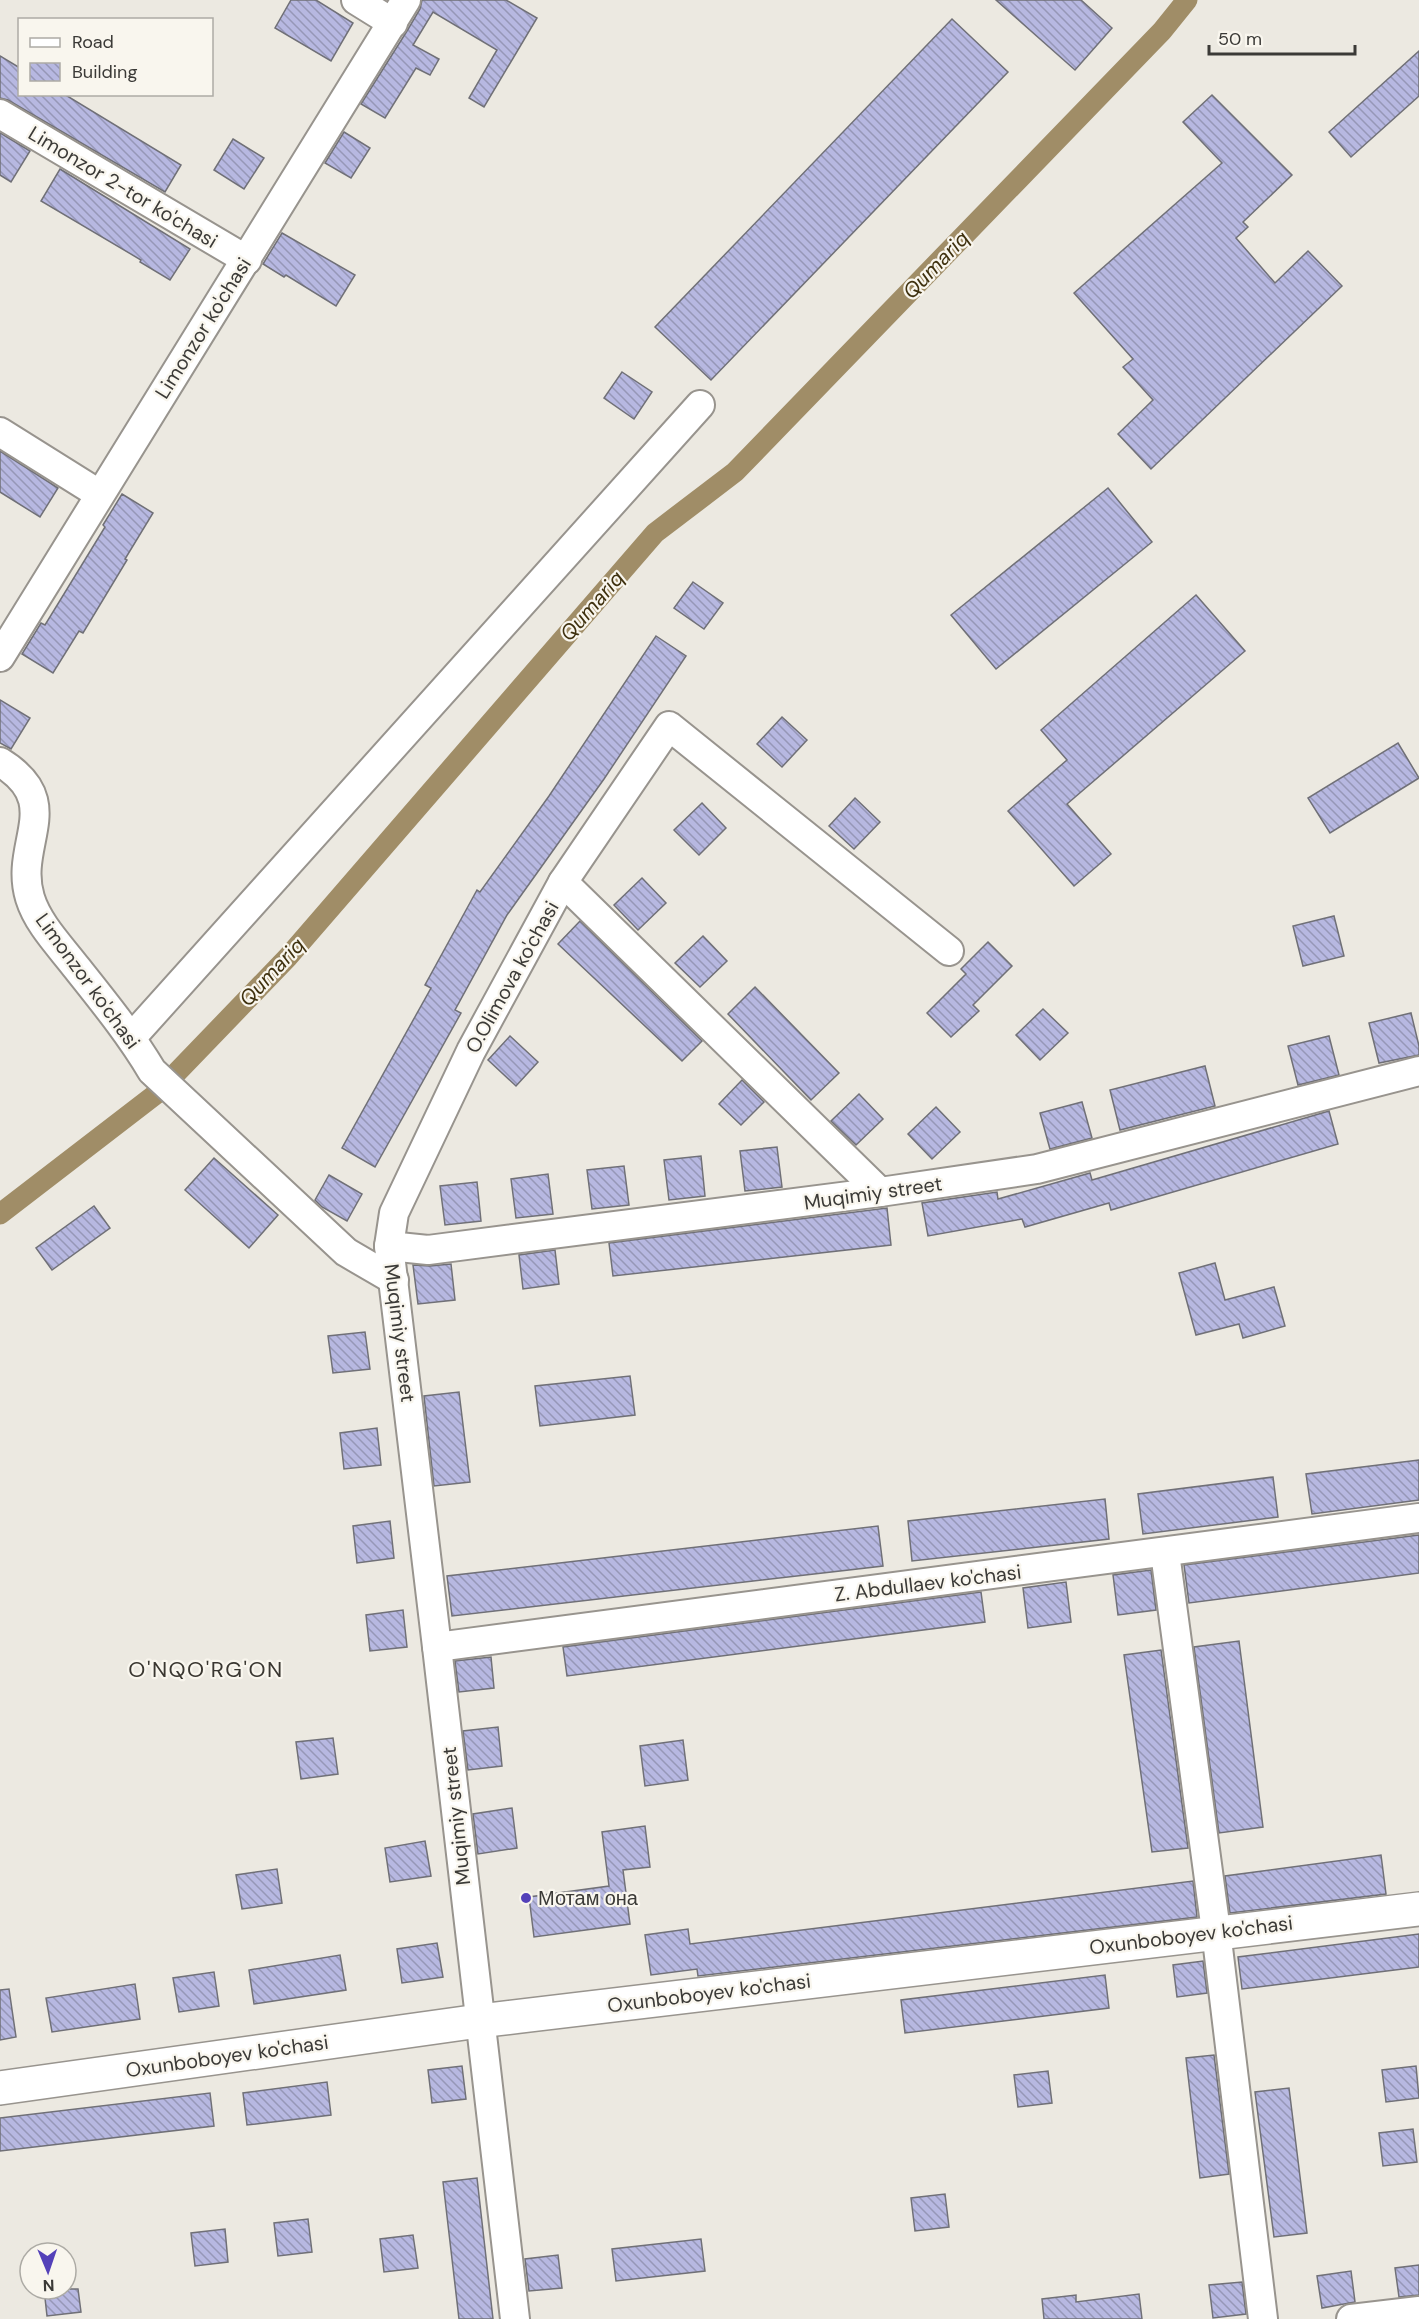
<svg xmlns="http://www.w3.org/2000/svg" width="1419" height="2319" viewBox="0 0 1419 2319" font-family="'DM Sans',sans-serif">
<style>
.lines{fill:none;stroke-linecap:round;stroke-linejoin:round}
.canal{stroke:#a08d67;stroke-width:21}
.building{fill:url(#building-back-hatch);stroke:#707077;stroke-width:1.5}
.minor-casing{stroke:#98948e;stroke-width:32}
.major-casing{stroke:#98948e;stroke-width:36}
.minor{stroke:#fff;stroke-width:28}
.major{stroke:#fff;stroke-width:33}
.poi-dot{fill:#5441b9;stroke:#f9f6ee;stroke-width:2}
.labels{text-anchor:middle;stroke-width:4.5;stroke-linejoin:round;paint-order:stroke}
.street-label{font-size:20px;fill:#3b3a37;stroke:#f9f6ee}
.poi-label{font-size:20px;fill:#3b3a37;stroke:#f9f6ee;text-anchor:start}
.water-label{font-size:21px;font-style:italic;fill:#3f310f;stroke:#f9f6ee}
.quarter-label{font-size:22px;letter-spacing:1.5px;fill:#3a3731;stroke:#f9f6ee}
</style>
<defs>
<pattern id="building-back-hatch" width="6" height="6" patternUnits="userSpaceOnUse" patternTransform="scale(1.5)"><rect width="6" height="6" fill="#b7b8e1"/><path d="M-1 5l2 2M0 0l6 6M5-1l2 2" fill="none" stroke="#9697b7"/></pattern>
</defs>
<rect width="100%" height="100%" fill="#ece9e1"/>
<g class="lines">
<polyline class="canal" points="0,1214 156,1094 288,957 655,533 735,472 1162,31 1187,0"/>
</g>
<g class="building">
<polygon points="291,0 316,0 353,23 331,61 275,28"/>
<polygon points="422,0 506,0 537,18 484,107 469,98 497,50 433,12 413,45 439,59 430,75 416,68 385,118 361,104 407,31 420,9"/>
<polygon points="996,0 1081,0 1112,28 1075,70"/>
<polygon points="952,19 1008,72 711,380 655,327"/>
<polygon points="1419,51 1419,96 1351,157 1329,132"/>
<polygon points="0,56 20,68 20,94 64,94 181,165 165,192 8,100 0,98"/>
<polygon points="1212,95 1292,175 1243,222 1248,227 1236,238 1275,283 1308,251 1342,286 1151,469 1118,434 1153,400 1123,367 1133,359 1074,293 1222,163 1183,122"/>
<polygon points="344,132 370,148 351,178 325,163"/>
<polygon points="0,133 30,151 11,182 0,175"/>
<polygon points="233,139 264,158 244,189 214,170"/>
<polygon points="60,169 190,249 170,280 140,262 141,260 41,201"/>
<polygon points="282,233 355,275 336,306 286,275 284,277 263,264"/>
<polygon points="622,372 652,392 634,419 604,398"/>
<polygon points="0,451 58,488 40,517 0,492"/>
<polygon points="1108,488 1152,542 996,669 951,615"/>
<polygon points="122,494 153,513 125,559 127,560 83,633 79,631 53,673 22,654 41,623 45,625 105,527 103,525"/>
<polygon points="693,582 723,603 704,629 674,608"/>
<polygon points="1196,595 1245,651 1067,804 1111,854 1074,886 1008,811 1067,760 1041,730"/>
<polygon points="656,636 686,656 604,779 507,915 455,1010 461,1013 375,1167 342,1148 431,988 425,985 477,890 480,892 549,796"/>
<polygon points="0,700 30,718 11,749 0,743"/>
<polygon points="782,717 807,740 782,767 757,744"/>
<polygon points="1398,743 1419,778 1330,833 1308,798"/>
<polygon points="855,798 880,822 854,849 829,826"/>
<polygon points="702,803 726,828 699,855 674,830"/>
<polygon points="642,878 666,903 638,930 614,905"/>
<polygon points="1334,916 1344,956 1303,966 1293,926"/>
<polygon points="580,921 702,1041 682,1061 558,944"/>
<polygon points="703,936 727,961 700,987 675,963"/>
<polygon points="988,942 1012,966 973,1005 979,1011 951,1037 927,1013 966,974 961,969"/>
<polygon points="755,987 839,1073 811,1100 728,1014"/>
<polygon points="1043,1009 1068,1033 1040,1060 1016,1035"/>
<polygon points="1411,1013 1419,1046 1419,1055 1379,1063 1369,1023"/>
<polygon points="510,1036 538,1062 516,1086 488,1060"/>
<polygon points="1329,1036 1339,1075 1298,1085 1288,1046"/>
<polygon points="1205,1066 1215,1106 1120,1130 1110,1090"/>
<polygon points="742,1080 764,1102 741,1125 719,1104"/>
<polygon points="859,1094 883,1119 856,1145 831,1121"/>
<polygon points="1082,1102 1092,1138 1050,1149 1040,1113"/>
<polygon points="936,1107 960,1132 932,1159 908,1134"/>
<polygon points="1329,1111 1338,1144 1111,1210 1109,1203 1025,1227 1022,1219 928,1236 922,1203 997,1192 998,1199 1090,1173 1092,1180"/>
<polygon points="777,1147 782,1187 745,1191 740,1151"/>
<polygon points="701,1156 705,1196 669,1200 664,1160"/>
<polygon points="214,1158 278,1215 249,1248 185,1190"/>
<polygon points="624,1166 629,1205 592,1209 587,1170"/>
<polygon points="548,1174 553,1214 516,1218 511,1179"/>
<polygon points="329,1175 362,1194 347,1221 322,1207 315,1200"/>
<polygon points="477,1182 481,1221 445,1225 440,1186"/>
<polygon points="94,1206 110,1228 52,1270 36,1248"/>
<polygon points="887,1208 891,1245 613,1276 609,1243"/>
<polygon points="555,1250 559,1284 523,1289 519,1255"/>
<polygon points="1215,1263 1225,1300 1274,1287 1285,1326 1243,1338 1239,1324 1196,1335 1179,1273"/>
<polygon points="451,1264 455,1300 418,1304 413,1265 430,1266"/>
<polygon points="365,1332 370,1369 333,1373 328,1336"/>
<polygon points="630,1376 635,1415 540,1426 535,1386"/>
<polygon points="459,1392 470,1482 434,1486 424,1396"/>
<polygon points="377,1428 381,1465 344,1469 340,1433"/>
<polygon points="1419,1460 1419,1500 1312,1514 1306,1474"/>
<polygon points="1273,1477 1278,1517 1143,1534 1138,1494"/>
<polygon points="1105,1499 1109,1539 912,1561 908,1521"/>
<polygon points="390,1521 394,1558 357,1563 353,1526"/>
<polygon points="878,1526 883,1566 452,1616 447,1576"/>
<polygon points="1419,1535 1419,1573 1189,1603 1184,1565"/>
<polygon points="1151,1570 1156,1610 1118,1615 1113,1575"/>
<polygon points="1066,1582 1071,1622 1028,1628 1023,1588"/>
<polygon points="981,1592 985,1622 567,1676 563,1647"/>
<polygon points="403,1610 407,1647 370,1651 366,1615"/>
<polygon points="1239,1641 1263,1827 1219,1833 1194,1647"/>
<polygon points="1161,1650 1188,1848 1152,1852 1124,1655"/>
<polygon points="491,1657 494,1688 459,1692 455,1661"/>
<polygon points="498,1727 502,1766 468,1770 463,1731"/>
<polygon points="333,1738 338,1774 301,1779 296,1742"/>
<polygon points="683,1740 688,1780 645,1786 640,1746"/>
<polygon points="512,1808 517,1848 478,1854 473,1814"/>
<polygon points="645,1826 650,1867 623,1870 630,1924 534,1937 529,1897 609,1886 602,1832"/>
<polygon points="425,1841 431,1876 390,1882 385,1848"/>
<polygon points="1381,1855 1386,1894 1230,1913 1225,1876"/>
<polygon points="277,1869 282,1903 242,1909 236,1875"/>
<polygon points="1193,1881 1197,1917 698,1976 697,1969 651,1975 645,1935 688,1929 690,1944"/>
<polygon points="1419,1934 1419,1967 1242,1989 1238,1957"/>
<polygon points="437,1943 443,1977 402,1983 397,1949"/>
<polygon points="340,1955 346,1990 254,2004 249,1970"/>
<polygon points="1203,1961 1207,1993 1177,1997 1173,1965"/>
<polygon points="214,1972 219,2006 179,2012 173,1978"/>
<polygon points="1105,1975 1109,2008 905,2033 901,2000"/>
<polygon points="135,1984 140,2019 52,2032 46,1998"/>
<polygon points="9,1989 16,2037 0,2040 0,1990"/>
<polygon points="1214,2055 1229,2174 1200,2178 1186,2058"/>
<polygon points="462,2066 466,2099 432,2103 428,2070"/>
<polygon points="1416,2066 1419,2098 1386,2102 1382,2070"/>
<polygon points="1048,2071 1052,2103 1018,2107 1014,2075"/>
<polygon points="327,2082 331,2115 247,2125 243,2093"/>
<polygon points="1289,2088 1307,2233 1274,2237 1255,2092"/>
<polygon points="210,2093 214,2126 0,2151 0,2118"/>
<polygon points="1413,2129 1417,2162 1383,2166 1379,2133"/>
<polygon points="477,2178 493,2319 459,2319 443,2182"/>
<polygon points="945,2194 949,2227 915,2231 911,2198"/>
<polygon points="308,2219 312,2252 278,2256 274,2223"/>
<polygon points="225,2229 228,2262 195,2266 191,2233"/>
<polygon points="413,2235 418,2268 384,2272 380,2239"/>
<polygon points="701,2239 705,2271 616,2281 612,2249"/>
<polygon points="558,2255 562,2288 529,2291 525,2259"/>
<polygon points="1419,2265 1419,2295 1399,2297 1395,2268"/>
<polygon points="1351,2271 1355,2302 1322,2308 1317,2276"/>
<polygon points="1242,2282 1246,2314 1213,2318 1209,2285"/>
<polygon points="44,2289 78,2289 81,2312 47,2316"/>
<polygon points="1139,2294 1142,2319 1044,2319 1042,2299 1076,2295 1076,2302"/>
</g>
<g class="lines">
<defs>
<g id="minor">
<polyline points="356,0 393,23"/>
<polyline points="0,114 247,260"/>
<polyline points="0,432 99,494"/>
<polyline points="0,657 406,0"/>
<path d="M 0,762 C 67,803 13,843 30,898 C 38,924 60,946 76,967 C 103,1001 130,1034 152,1071 L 346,1252 L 394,1280"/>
<polyline points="563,882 880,1192"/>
<polyline points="132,1037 700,405"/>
<polyline points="389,1246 428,1250 880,1192 1037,1169 1419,1071"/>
<polyline points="1165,1553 1216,1931 1263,2319"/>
<polyline points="437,1647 1419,1518"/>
<polyline points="515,2319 437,1647 389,1246 394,1213 471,1051 563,882 669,726 949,951"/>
<polyline points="1351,2319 1419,2311"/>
</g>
<polyline id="major" points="0,2088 479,2021 1419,1909"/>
</defs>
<use href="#minor" class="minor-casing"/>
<use href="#major" class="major-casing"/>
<use href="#minor" class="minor"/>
<use href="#major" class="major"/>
</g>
<circle class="poi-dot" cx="526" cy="1898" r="6"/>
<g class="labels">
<g class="street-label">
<text transform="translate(123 187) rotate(31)" y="7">Limonzor 2-tor ko'chasi</text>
<text transform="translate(203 328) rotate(-58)" y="7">Limonzor ko'chasi</text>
<text transform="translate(512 977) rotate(-61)" y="7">O.Olimova ko'chasi</text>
<text transform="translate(88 981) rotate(54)" y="7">Limonzor ko'chasi</text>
<text transform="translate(873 1193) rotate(-8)" y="7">Muqimiy street</text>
<text transform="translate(400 1333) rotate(83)" y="7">Muqimiy street</text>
<text transform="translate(928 1583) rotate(-7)" y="7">Z. Abdullaev ko'chasi</text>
<text transform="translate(456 1816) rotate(-96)" y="7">Muqimiy street</text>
<text transform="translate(1191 1935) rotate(-7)" y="7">Oxunboboyev ko'chasi</text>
<text transform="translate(709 1993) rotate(-7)" y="7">Oxunboboyev ko'chasi</text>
<text transform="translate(227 2056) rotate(-8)" y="7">Oxunboboyev ko'chasi</text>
</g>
<g class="poi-label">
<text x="538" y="1905">Мотам она</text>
</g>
<g class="water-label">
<text transform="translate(936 265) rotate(-46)" y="7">Qumariq</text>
<text transform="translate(592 606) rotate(-49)" y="7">Qumariq</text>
<text transform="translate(272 972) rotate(-47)" y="7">Qumariq</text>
</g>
<g class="quarter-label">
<text x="206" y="1677">O'NQO'RG'ON</text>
</g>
</g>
<rect x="18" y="18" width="195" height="78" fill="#f9f6ee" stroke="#adaba5" stroke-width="1.5"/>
<rect x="30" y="38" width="30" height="9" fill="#ffffff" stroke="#adaba5" stroke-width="1.5"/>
<text x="72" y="48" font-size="18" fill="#3b3a37">Road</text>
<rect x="30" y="63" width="30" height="18" fill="url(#building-back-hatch)" stroke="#adaba5" stroke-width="1.5"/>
<text x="72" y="78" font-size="18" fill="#3b3a37">Building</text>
<g transform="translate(48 2271) rotate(178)"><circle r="28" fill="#f9f6ee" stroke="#adaba5" stroke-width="1.5"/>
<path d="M0-4.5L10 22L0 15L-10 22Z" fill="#5441b9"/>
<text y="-9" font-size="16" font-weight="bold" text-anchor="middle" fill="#3b3a37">N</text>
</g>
<path d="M1209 45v9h146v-9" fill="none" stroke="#3b3a37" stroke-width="3"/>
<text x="1218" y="45" font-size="18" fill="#3b3a37" stroke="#f9f6ee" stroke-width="4.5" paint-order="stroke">50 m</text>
</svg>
